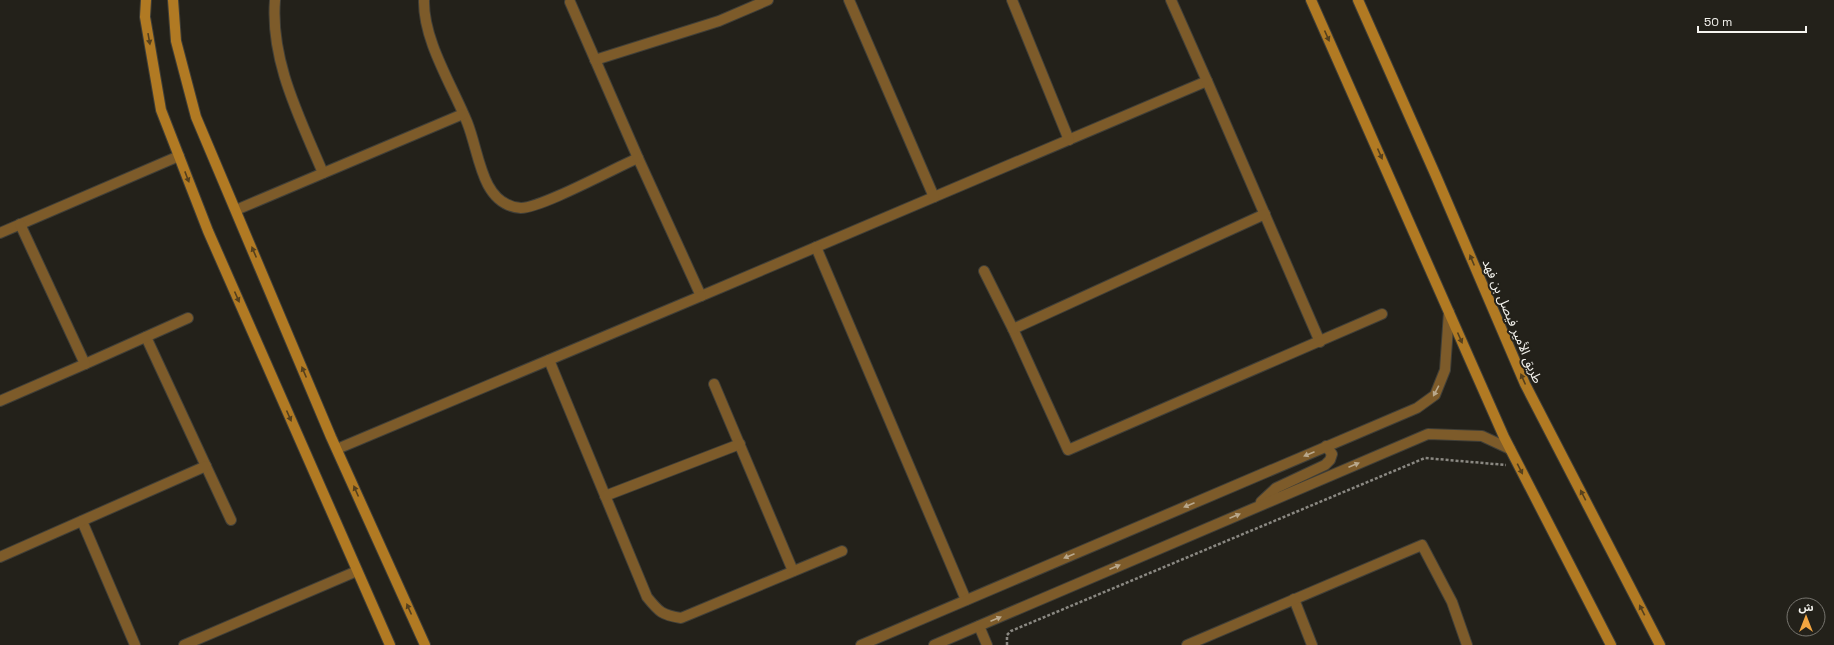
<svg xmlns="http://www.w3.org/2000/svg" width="1834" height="645" viewBox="0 0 1834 645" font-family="'Space Grotesk','Noto Sans Arabic',sans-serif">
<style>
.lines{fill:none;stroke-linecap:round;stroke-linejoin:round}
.street-casing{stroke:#403f38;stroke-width:12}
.secondary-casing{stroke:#403f38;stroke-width:12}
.path{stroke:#8a8882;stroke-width:2.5;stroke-dasharray:3 2;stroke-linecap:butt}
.street{stroke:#7d5b2a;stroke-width:10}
.secondary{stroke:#b17a23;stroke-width:10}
.oneway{fill:#55401d}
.oneway2{fill:#b9a88c}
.labels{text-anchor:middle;stroke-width:4;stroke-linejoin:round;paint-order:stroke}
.street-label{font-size:13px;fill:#f5f4ef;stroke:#23211a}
</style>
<rect width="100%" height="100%" fill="#23211a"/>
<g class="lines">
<defs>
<g id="street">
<path d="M 275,0 C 270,61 300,118 323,173"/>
<path d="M 424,0 C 423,40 452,85 467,122 C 475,142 478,166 488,185 C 495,198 506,207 521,208 C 541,208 615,168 638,158 L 701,296 L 1207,81 L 1320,342"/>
<polyline points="849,0 934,197"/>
<polyline points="1012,0 1069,140"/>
<polyline points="1171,0 1207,81"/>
<polyline points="570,2 638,158"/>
<polyline points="595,60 719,21 768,0"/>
<polyline points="236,210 463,114"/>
<polyline points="1265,214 1013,329 1068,450 1382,314"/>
<polyline points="0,233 179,156"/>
<polyline points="816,247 966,600"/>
<polyline points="984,271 1013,329"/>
<polyline points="146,337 231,520"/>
<path d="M 549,360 L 647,597 C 659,612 662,615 681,618 L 842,551"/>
<polyline points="85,364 188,318"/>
<polyline points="714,384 793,571"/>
<polyline points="0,401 85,364 20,224"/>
<polyline points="337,449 701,296"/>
<polyline points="605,496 740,444"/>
<polyline points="1261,502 1276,488 1325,465 1330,460 1332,454 1326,446"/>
<polyline points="82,521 135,645"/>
<polyline points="0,557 206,466"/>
<polyline points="1294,599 1312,645"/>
<polyline points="979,626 987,645"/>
<polyline points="184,645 357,571"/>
<polyline points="861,645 1417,408 1435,395 1445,370 1449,312"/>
<polyline points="934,645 1428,434 1482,436 1510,449"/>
<polyline points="1187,645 1422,545 1452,602 1467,645"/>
</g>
<g id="secondary">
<polyline points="146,0 145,17 161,110 208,231 390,645"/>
<polyline points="173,0 176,41 196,117 331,437 425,645"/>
<polyline points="1311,0 1504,437 1611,645"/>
<polyline points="1358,0 1436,176 1525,384 1660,645"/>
</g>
</defs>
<use href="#street" class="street-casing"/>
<use href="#secondary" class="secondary-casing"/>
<polyline class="path" points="1007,645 1007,635 1011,631 1425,458 1506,465"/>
<use href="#street" class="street"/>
<use href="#secondary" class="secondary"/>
</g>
<defs><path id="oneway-solid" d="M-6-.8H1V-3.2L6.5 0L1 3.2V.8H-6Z"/></defs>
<g class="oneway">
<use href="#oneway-solid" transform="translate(1327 36) rotate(66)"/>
<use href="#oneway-solid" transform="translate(149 39) rotate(80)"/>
<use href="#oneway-solid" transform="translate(1380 154) rotate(66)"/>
<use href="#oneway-solid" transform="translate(187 177) rotate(69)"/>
<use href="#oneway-solid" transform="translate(254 252) rotate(-113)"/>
<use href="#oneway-solid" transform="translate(1472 260) rotate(-113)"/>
<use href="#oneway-solid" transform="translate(237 297) rotate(66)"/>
<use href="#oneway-solid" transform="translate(1460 338) rotate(66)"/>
<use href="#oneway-solid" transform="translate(304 372) rotate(-113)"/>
<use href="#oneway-solid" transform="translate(1523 379) rotate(-114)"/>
<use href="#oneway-solid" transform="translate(289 416) rotate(66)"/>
<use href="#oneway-solid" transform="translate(1520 469) rotate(63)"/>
<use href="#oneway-solid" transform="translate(356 491) rotate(-114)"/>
<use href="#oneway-solid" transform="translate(1583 495) rotate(-117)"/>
<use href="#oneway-solid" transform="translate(409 609) rotate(-114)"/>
<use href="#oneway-solid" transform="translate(1642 610) rotate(-117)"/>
</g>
<g class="oneway2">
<use href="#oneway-solid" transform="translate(1436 391) rotate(118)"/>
<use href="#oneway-solid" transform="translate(1309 454) rotate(157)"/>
<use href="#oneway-solid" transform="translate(1354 465) rotate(-23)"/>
<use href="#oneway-solid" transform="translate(1189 505) rotate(157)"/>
<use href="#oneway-solid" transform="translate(1235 516) rotate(-23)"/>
<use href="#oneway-solid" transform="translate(1069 556) rotate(157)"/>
<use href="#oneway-solid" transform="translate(1115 567) rotate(-23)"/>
<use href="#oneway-solid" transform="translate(996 619) rotate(-23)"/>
</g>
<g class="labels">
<g class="street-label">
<text transform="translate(1513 321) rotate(67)" y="5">طريق الأمير فيصل بن فهد</text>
</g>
</g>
<g transform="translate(1806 617)"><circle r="19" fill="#23211a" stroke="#77756f"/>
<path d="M0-3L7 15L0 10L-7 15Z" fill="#f2a541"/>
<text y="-6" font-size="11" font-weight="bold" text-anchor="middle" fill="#f5f4ef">ش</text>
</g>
<path d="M1698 26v6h108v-6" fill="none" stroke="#f5f4ef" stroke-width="2"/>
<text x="1704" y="26" font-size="12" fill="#f5f4ef" stroke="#23211a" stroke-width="3" paint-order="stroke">50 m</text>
</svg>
